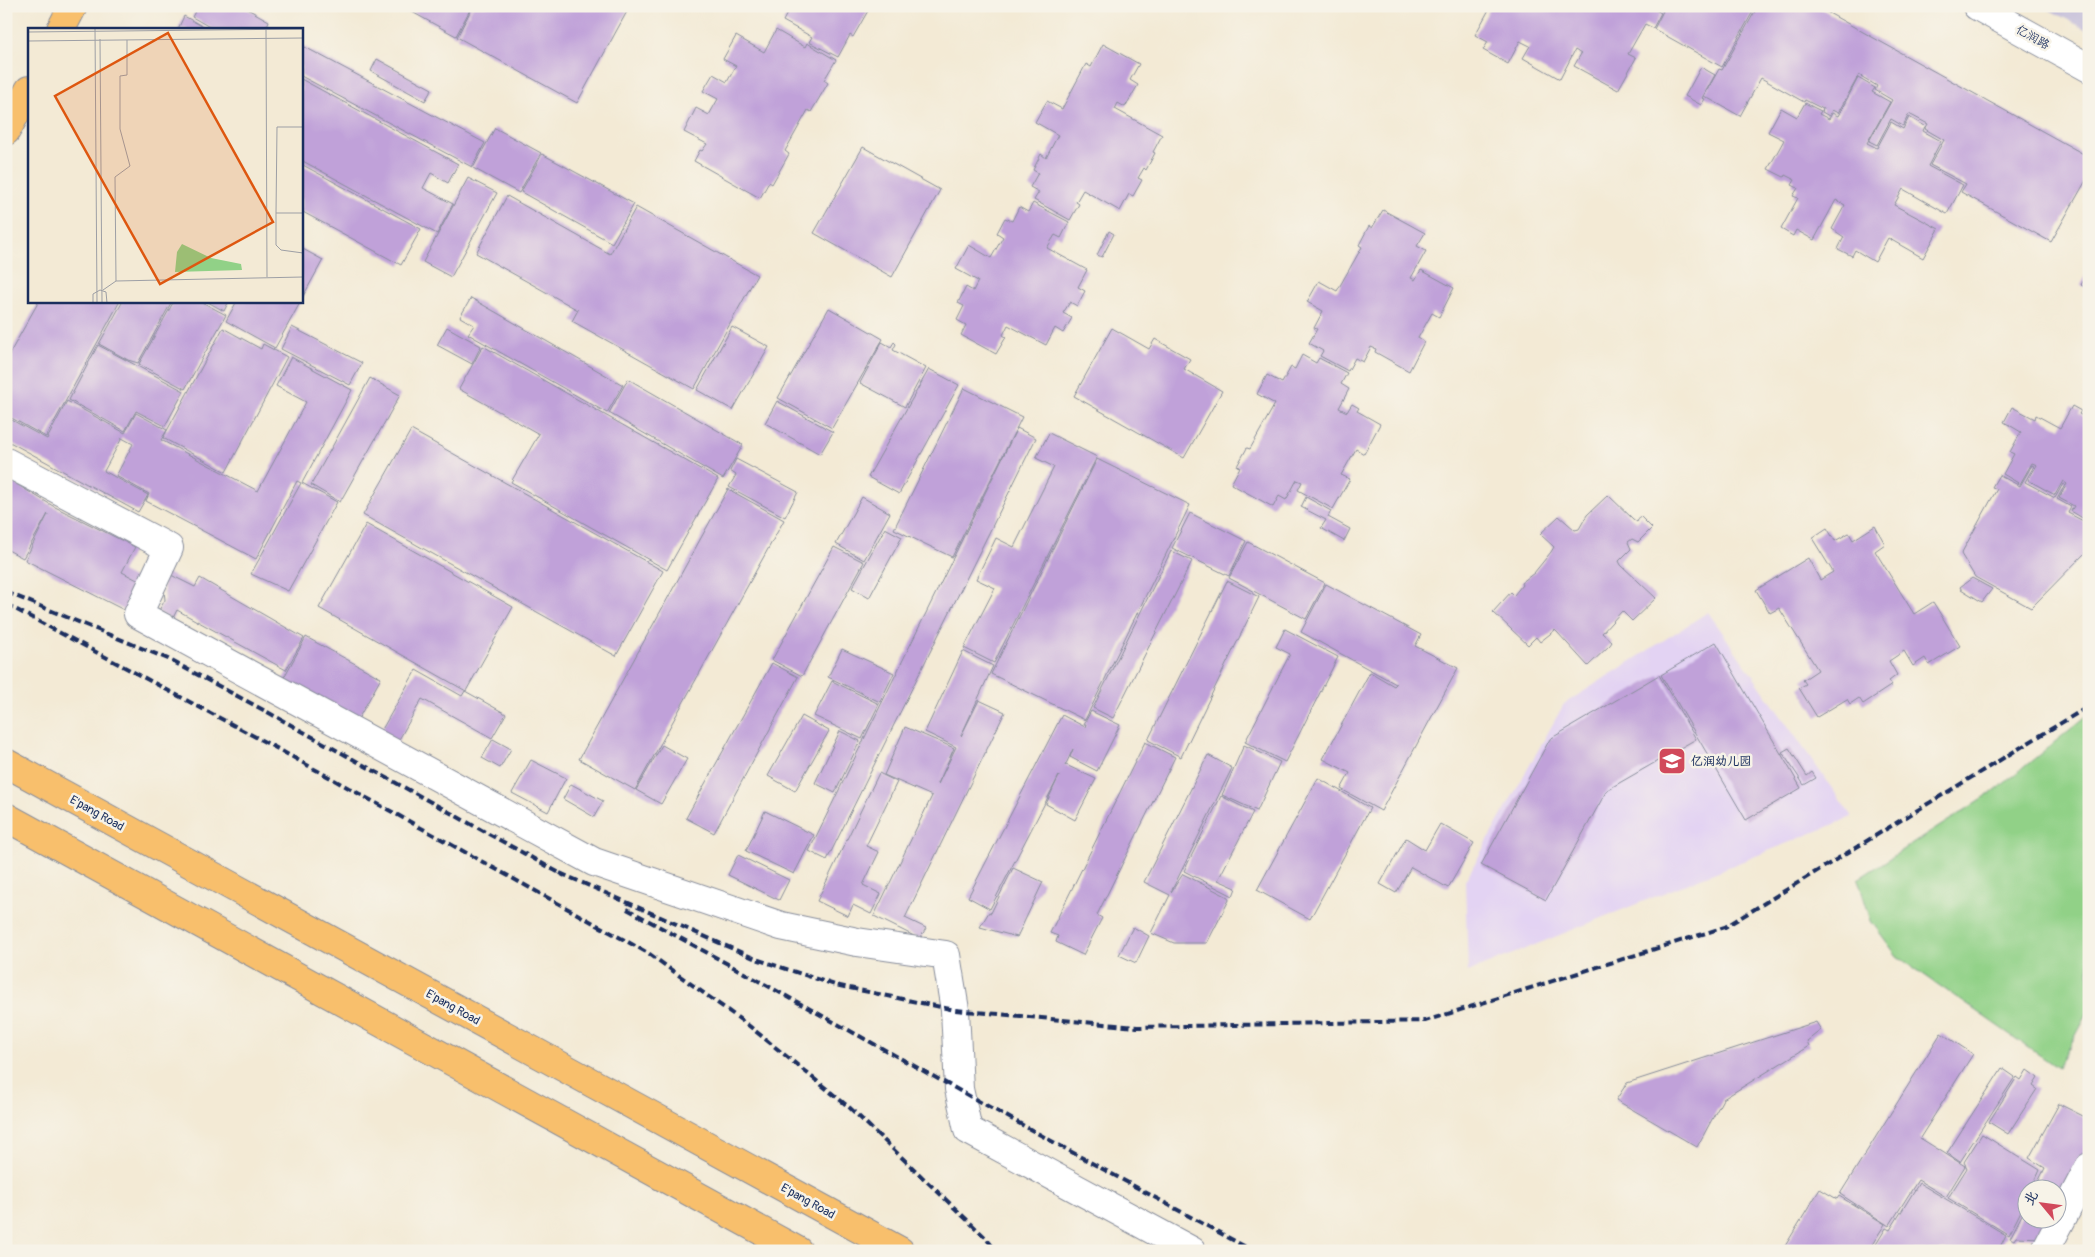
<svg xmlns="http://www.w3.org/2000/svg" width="2095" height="1257" viewBox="0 0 2095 1257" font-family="Pangolin,'LXGW WenKai TC',sans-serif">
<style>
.built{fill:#e3d3f3}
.industrial{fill:#c6c0da}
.green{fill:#91d187;stroke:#568072}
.building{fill:#c0a1d9}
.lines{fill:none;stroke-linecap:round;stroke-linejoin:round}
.minor-casing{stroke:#878c9a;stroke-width:30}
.major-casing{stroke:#878c9a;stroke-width:30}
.minor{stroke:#fff;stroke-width:28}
.major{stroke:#f8bf6c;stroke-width:28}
.rail{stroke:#1b2f5e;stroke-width:4;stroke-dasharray:8 4;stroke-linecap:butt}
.labels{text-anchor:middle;stroke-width:5;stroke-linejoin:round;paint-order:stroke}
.street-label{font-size:12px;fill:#1b2f5e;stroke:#f7f3e8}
.poi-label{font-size:12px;font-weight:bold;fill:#1b2f5e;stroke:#f7f3e8;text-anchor:start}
.inset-road{fill:none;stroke:#9d9fa5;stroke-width:1}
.view{fill:#de5710;fill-opacity:0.15;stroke:#de5710;stroke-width:2.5}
.inset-edge{fill:none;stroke:#1b2f5e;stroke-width:2.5}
</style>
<rect width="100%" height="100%" fill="#f7f3e8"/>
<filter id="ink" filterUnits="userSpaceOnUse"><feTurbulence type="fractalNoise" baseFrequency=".02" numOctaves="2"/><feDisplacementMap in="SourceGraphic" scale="10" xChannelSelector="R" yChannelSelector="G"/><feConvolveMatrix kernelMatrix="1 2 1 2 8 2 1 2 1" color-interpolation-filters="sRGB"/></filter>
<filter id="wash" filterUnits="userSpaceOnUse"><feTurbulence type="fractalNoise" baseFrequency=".0096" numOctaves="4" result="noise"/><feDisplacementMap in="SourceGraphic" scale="20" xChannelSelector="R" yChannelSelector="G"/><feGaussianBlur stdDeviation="1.12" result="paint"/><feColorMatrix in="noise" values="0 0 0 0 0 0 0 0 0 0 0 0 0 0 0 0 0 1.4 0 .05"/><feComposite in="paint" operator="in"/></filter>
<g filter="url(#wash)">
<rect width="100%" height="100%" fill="#f3ead5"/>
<polygon class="built" points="1708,612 1852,817 1468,972 1465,881 1564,704"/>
<polygon class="industrial" points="2042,6 2089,6 2089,31"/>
<polygon class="green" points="2089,714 2089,1010 2058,1068 1897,956 1871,921 1858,879 1996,790"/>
<g id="blocks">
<g class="building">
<polygon points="198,6 242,6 269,21 267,26 271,29 213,29 192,17"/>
<polygon points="401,6 472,6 456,36"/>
<polygon points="473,6 630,6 577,103 457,37"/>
<polygon points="791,6 865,6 869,9 853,37 850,35 838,57 809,42 812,37 783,21"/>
<polygon points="1491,6 1531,6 1537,9 1538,6 1649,6 1661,13 1653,28 1645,24 1628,54 1636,58 1618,90 1574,66 1581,54 1575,50 1560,79 1523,58 1530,46 1520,41 1508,64 1483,50 1488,42 1475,35"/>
<polygon points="1654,6 1756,6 1722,67 1654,29 1663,11"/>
<polygon points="1758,6 1816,6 2089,157 2089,175 2051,242 1961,192 1966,184 1930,165 1944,140 1925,129 1928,124 1909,114 1903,126 1891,119 1877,145 1869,141 1892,100 1875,90 1877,86 1859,75 1838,113 1832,110 1829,116 1822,112 1823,109 1805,100 1804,102 1761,78 1740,116 1704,96 1719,69 1722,70"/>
<polygon points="184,16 207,29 178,29"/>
<polygon points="776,30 805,47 807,43 836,60 824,80 828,83 811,112 808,110 785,151 789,154 772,184 769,182 760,198 694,161 700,150 702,151 707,144 684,132 696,108 709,115 718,99 703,91 713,74 727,82 736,66 723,59 736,36 764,52"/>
<polygon points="1103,44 1139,64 1130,80 1138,85 1125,107 1118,103 1115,109 1162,135 1153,152 1155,153 1146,170 1144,168 1138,178 1142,180 1133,196 1129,194 1120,211 1083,190 1076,202 1079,204 1070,220 1034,200 1039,192 1030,187 1038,173 1033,170 1041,154 1046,158 1058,135 1035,122 1047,101 1062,109 1086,64 1091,67"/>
<polygon points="301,45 485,143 472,167 301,76"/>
<polygon points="377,59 432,89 425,101 371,71"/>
<polygon points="1701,67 1715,75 1702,98 1705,99 1701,105 1685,96"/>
<polygon points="1858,78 1875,88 1872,92 1890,102 1867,143 1877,148 1891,122 1903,129 1909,117 1925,126 1923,131 1941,141 1928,166 1963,185 1947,214 1903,189 1894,205 1939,229 1923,258 1888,238 1875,262 1855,250 1852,256 1838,249 1844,237 1832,229 1845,205 1836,200 1814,240 1796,230 1793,236 1781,229 1798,198 1793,196 1798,188 1792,185 1795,180 1785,175 1784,177 1768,169 1784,140 1768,132 1781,108 1797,117 1805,103 1821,111 1819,114 1829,119 1832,113 1838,116"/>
<polygon points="301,79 458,164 448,183 431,173 423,188 453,204 437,234 301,160"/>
<polygon points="495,128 541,153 519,193 473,168"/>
<polygon points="863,147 940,190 892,277 814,233"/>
<polygon points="542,154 634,204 612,243 521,192"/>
<polygon points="301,164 421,229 401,265 301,211"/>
<polygon points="468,178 497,193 451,277 423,262"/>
<polygon points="507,196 610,254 636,207 757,275 694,389 572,321 578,310 476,253"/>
<polygon points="1033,203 1069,222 1061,238 1055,235 1047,248 1087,270 1078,287 1085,291 1077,306 1070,302 1063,313 1072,318 1063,333 1055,328 1046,345 1008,325 1003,335 1006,337 996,354 961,335 966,325 957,320 964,306 958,303 966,287 973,291 978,281 956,269 969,245 991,258 1003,237 997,233 1005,218 1012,221 1019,207 1028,212"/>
<polygon points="1383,210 1425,233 1417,246 1426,251 1411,278 1415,280 1421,270 1454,288 1439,317 1432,313 1418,338 1424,342 1409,371 1375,352 1376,349 1371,347 1363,362 1355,358 1348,371 1320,356 1323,351 1309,343 1317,329 1314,328 1323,311 1307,302 1319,281 1337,291 1362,247 1359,245 1369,226 1372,228"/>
<polygon points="1109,231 1114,234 1102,257 1097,255"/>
<polygon points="301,248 323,260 301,300"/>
<polygon points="2089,271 2089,289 2081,285"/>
<polygon points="471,298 623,385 607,413 468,334 474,325 460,317"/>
<polygon points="39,301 120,301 46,437 6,415 6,360"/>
<polygon points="123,301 172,301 138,363 128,360 99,344"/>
<polygon points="174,301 200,301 226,315 185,389 139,364"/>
<polygon points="206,301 229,301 224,311"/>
<polygon points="237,301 301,301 275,348 226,321"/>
<polygon points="829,308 883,339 832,428 778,398"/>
<polygon points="292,327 362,363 350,385 281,349"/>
<polygon points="447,327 481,346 472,364 437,345"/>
<polygon points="732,327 769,347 733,410 697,390"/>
<polygon points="223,328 261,349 263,344 287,357 226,472 163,438"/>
<polygon points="1112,328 1149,349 1155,339 1190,359 1184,369 1222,391 1184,458 1074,396"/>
<polygon points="882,342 891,347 894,342 896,344 893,350 926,368 905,407 860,383"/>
<polygon points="98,345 184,391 165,426 136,411 125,431 69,400"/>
<polygon points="483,346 718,479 667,570 511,482 539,434 459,389"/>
<polygon points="1302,355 1316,363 1319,358 1347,373 1341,384 1349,389 1339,408 1347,412 1352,404 1359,408 1357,411 1380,424 1364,454 1356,449 1341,475 1350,479 1333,509 1298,490 1302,482 1297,480 1286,500 1279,496 1273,507 1231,484 1240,467 1237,466 1247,448 1250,449 1275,404 1257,394 1267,375 1282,383 1291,367 1295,369"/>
<polygon points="291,357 352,390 302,483 337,502 288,591 251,574 301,483 297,481 256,559 146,501 149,494 116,476 133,444 122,438 104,471 148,495 138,512 6,440 6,417 47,439 67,401 125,433 136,413 167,430 161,440 258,491 306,402 276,386"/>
<polygon points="929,369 959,385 899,494 868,477"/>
<polygon points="370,378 400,395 340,502 311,485"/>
<polygon points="628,379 743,445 723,479 609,413"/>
<polygon points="964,388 1022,417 952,557 894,529"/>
<polygon points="777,401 833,432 820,454 765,423"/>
<polygon points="2072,406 2081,411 2079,414 2089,419 2089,522 2071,511 2074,506 2059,498 2067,484 2063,481 2055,495 2028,480 2037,465 2032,463 2020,484 2003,474 2014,454 2010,452 2021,432 2004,422 2012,407 2035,419 2036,415 2060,428"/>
<polygon points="1017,428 1036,438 827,860 809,851"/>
<polygon points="411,430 663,571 616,656 363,515"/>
<polygon points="1049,433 1097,457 994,663 964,648 995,588 976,579 996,538 1014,547 1054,467 1036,458"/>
<polygon points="736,459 798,492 785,517 729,487 736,475 730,471"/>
<polygon points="1097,459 1190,505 1085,720 991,674"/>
<polygon points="2032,465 2034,466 2025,482 2055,498 2063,484 2065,485 2057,499 2071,507 2068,513 2089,524 2089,549 2031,608 1975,577 1961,554 1997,489 1992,487 1999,475 2020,486"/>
<polygon points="6,478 53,506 135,547 122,572 141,582 126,611 25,560 48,514 23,558 6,549"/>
<polygon points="728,489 784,520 635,790 579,759"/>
<polygon points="1608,495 1633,519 1637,522 1640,516 1652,528 1638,542 1632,539 1628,542 1631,549 1619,561 1621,565 1656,598 1632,621 1622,611 1602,633 1612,642 1610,645 1588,666 1557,632 1555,630 1540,642 1536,637 1528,645 1493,612 1511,592 1514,595 1522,585 1521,583 1534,573 1551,552 1554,547 1540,534 1559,516 1575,530 1579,529 1587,515"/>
<polygon points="862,497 890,513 864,560 836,544"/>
<polygon points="1306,497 1331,511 1328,517 1350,529 1344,541 1321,528 1326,520 1301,507"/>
<polygon points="1190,513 1246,541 1229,576 1172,548"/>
<polygon points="366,524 513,607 466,691 319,608"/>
<polygon points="1875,526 1885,544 1875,551 1914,614 1933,602 1960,646 1929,665 1925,658 1913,666 1904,651 1889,661 1897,675 1889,681 1892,685 1863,704 1859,698 1850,704 1847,699 1817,717 1799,688 1806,684 1803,680 1818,670 1779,608 1770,613 1756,590 1808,558 1820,580 1833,572 1812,538 1827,528 1835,541 1849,533 1853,540"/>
<polygon points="885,528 902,537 869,598 852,588"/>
<polygon points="1248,542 1325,583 1306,619 1229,578"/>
<polygon points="834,547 864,562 802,676 772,660"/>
<polygon points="1171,551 1192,561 1113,718 1093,708"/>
<polygon points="165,572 195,587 200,578 304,638 286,670 177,610 172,620 158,612 165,600 162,573"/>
<polygon points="1972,578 1992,589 1982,602 1961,589 1960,587"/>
<polygon points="1227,581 1259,597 1181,757 1148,740"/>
<polygon points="1326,584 1421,635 1415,646 1458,668 1381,811 1341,789 1350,773 1323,759 1370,672 1394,686 1396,684 1301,632"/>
<polygon points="1285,629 1338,657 1285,762 1245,742 1290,654 1276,647"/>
<polygon points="306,637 381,678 357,721 282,681"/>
<polygon points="1716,642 1801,788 1746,820 1661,675"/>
<polygon points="842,649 894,673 880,702 828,677"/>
<polygon points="963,651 993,666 961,736 979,700 1005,712 905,918 926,928 920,939 874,916 932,796 884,775 905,727 954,748 938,784 956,747 925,732"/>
<polygon points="772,663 798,677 714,833 686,818"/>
<polygon points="416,670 462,696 465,691 506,714 492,738 422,699 397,743 380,733"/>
<polygon points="1659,675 1696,739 1607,790 1546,900 1481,865 1550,739"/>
<polygon points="832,681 879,704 862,739 814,716"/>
<polygon points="1091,711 1120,725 1097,771 1070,757 1073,749 1065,766 1066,765 1096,779 1075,820 1046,804 1059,776 990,909 968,897 1062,715 1085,727 1086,724 1084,724"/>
<polygon points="802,716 829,731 795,791 768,776"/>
<polygon points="840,731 860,741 835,793 815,783"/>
<polygon points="493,739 511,749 500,768 482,758"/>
<polygon points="1145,742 1175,757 1097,915 1102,918 1083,955 1056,942 1058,936 1050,933"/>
<polygon points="662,745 687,759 661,804 636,790"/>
<polygon points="1244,745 1280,762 1257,811 1222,795"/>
<polygon points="1789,748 1807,776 1812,772 1816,778 1804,785 1782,752"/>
<polygon points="1208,755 1232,768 1171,892 1183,874 1228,897 1229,900 1207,943 1174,943 1151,933 1170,895 1144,882"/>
<polygon points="531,760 566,778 548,812 512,793"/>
<polygon points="879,773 897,782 866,846 879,852 863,885 881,894 871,914 853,905 848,916 817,901"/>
<polygon points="1318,778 1370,808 1310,919 1257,890"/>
<polygon points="571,784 603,801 594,817 563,799"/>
<polygon points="1221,796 1253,812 1218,880 1236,888 1233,896 1184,871"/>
<polygon points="765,811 814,835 794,874 746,851"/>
<polygon points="1440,824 1474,843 1448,888 1411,867 1396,893 1380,884 1406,838 1425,850"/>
<polygon points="738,855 789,880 779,900 728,875"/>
<polygon points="1013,868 1043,882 1017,937 980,927 989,912 991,913"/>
<polygon points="1133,927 1149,936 1136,963 1119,955"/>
<polygon points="1816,1022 1821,1030 1807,1041 1809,1046 1723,1099 1697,1147 1616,1100 1627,1083"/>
<polygon points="1941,1033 1973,1054 1920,1138 1965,1166 1946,1197 1918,1180 1889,1226 1840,1194"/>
<polygon points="2002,1068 2015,1077 1960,1162 1947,1153"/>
<polygon points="2027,1070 2038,1078 2033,1086 2037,1089 2008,1134 1989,1122 2017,1077 2021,1080"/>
<polygon points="2059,1104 2089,1119 2089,1147 2058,1208 2058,1190 2034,1190 2045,1168 2029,1158"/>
<polygon points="1982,1134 2040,1170 2031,1190 2028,1190 2028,1197 2009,1235 1948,1198 1967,1168 1964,1162"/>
<polygon points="1919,1183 2006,1235 1998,1251 1872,1251 1886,1228 1890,1230"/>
<polygon points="1820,1189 1837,1199 1839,1196 1885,1224 1868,1251 1782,1251"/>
<polygon points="2028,1203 2028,1220 2052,1220 2042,1238 2016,1237 2014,1240 2010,1238"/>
</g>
</g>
</g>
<g filter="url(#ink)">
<use href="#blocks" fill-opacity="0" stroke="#878c9a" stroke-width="1"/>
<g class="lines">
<defs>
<g id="minor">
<polyline points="1977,6 2089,68"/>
<polyline points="6,462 169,548 138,614 594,862 781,926 857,942 946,955 955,1010 959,1089 968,1130 1192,1251"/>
<polyline points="2045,1251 2089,1167"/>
</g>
<g id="major">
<polyline points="61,29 73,6"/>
<polyline points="6,131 29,90"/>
<polyline points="6,763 900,1251"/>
<polyline points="6,817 798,1251"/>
</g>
</defs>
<use href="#minor" class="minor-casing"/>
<use href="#major" class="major-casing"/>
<use href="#minor" class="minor"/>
<use href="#major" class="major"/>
<g class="rail">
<polyline points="6,592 168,659 271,714 565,876"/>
<polyline points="6,604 278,749 648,953 748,1025 850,1108 985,1237 996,1251"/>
<polyline points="560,873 756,959 835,985 955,1010 1137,1027 1425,1021 1725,927 2089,706"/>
<polyline points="627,909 1253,1251"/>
</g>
</g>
</g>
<defs>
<symbol id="school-square" viewBox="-11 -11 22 22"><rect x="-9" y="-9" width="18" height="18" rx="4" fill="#d1495b" stroke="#f7f3e8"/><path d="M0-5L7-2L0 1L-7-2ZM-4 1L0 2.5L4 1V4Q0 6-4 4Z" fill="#fff"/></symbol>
</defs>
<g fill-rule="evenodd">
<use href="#school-square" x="1656" y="745" width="32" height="32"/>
</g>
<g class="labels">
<g class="street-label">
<text transform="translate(2033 37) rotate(29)" y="4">亿润路</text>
<text transform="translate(97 813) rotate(29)" y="4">E'pang Road</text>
<text transform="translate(453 1007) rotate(29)" y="4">E'pang Road</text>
<text transform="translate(808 1201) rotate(29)" y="4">E'pang Road</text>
</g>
<g class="poi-label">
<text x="1691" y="765">亿润幼儿园</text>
</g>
</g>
<g transform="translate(28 28)">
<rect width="275" height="275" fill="#f3ead5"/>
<path d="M 154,216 L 183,230 L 213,236 L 214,242 L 147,244 L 149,224 Z" fill="#91d187"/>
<path class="inset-road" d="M 67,0 L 69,275M 238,0 L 239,249M 0,4 L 275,1M 72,11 L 74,275M 0,13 L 275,10M 275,99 L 249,99 L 248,185 L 275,185M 248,185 L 248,217 L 253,222 L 275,225M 88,253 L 87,149 L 102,138 L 92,101 L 92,48 L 99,47 L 99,12M 75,262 L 88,253 L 275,249M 65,275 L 65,266 L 72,262 L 78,264 L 79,275"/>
<path class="view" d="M 140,5 L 245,194 L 132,256 L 27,68 Z"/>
<rect width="275" height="275" class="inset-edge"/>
</g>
<rect width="2095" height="1257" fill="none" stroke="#f7f3e8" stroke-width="25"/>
<g transform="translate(2042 1204) rotate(299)"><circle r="24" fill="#f7f3e8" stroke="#9fa5b1"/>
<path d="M0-4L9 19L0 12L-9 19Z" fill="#d1495b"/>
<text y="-8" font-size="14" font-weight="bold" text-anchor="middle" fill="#1b2f5e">北</text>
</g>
</svg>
